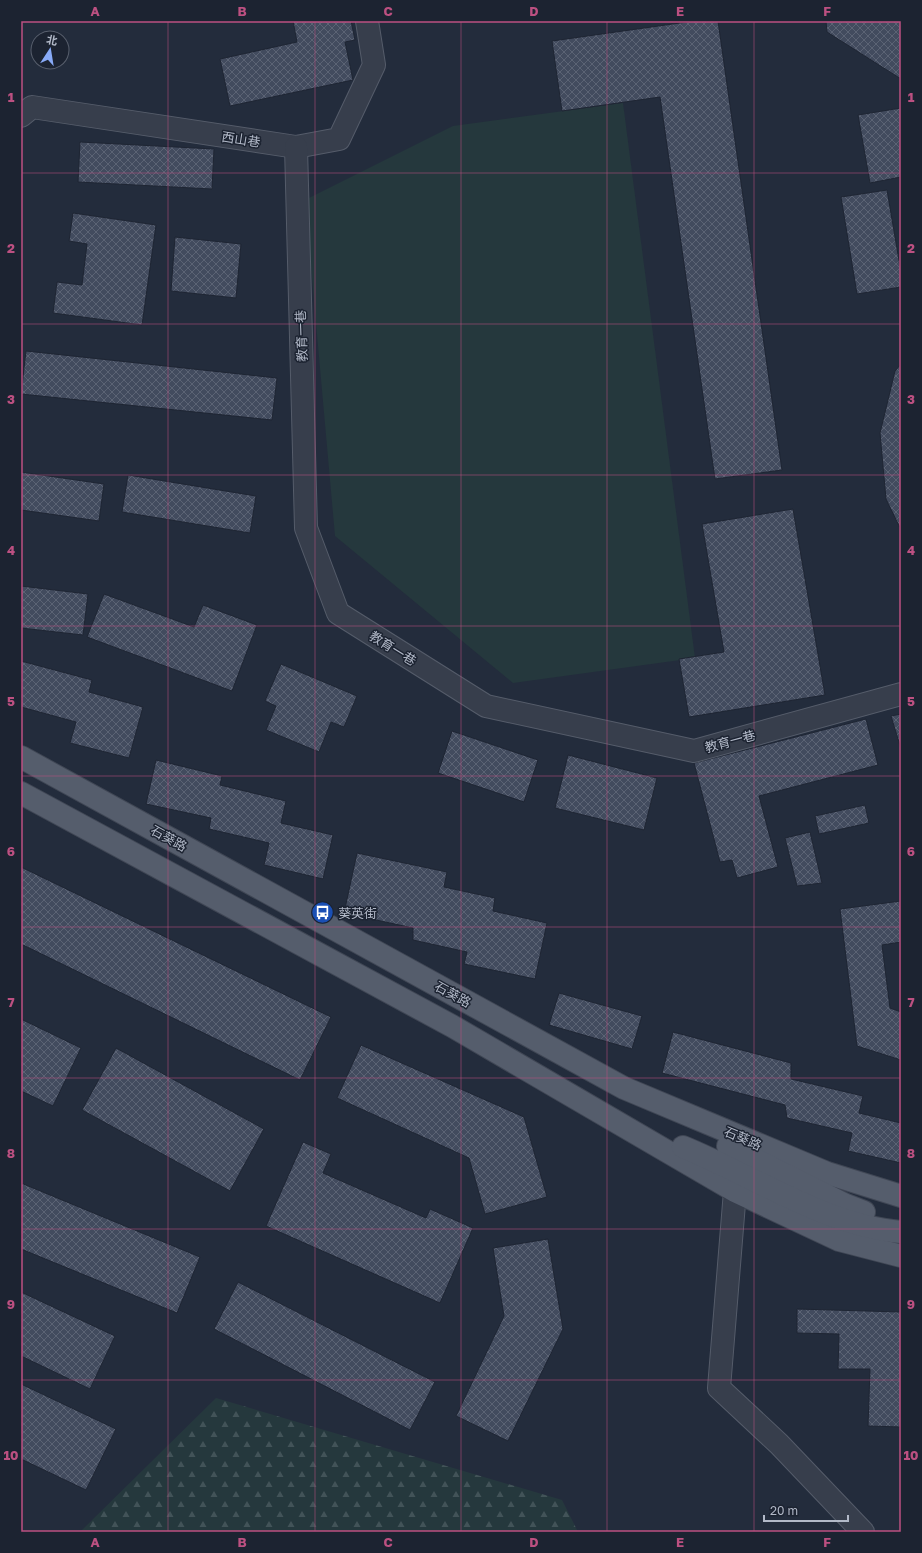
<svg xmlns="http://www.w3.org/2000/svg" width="922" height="1553" viewBox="0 0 922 1553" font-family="'Golos Text','Noto Sans SC',sans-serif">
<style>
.green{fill:#25383d}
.forest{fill:url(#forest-firs)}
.building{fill:url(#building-cross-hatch);stroke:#1e2533}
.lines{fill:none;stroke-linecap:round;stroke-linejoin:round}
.minor-casing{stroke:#555c6a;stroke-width:24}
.major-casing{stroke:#404755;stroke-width:24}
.minor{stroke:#373e4c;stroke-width:22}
.major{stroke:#555d6c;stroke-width:22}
.grid{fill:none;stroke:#bc5081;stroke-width:1;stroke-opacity:0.55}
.labels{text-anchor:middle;stroke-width:3;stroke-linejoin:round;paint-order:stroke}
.street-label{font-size:13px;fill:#b2b9c8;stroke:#1c2331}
.poi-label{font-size:13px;fill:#b2b9c8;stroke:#1c2331;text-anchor:start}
.neatline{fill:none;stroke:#bc5081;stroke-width:1.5}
.grid-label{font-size:13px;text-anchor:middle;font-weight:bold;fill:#bc5081}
</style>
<defs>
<pattern id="forest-firs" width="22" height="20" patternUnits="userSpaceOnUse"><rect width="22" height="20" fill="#25383d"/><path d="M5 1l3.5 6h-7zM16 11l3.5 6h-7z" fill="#425358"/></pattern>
<pattern id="building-cross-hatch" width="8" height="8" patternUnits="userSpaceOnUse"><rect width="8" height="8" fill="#424b5e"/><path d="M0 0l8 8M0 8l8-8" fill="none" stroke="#5b6374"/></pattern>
</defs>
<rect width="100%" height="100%" fill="#232c3c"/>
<polygon class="green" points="623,103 695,658 513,683 335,536 305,200 453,126"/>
<polygon class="forest" points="216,1398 562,1500 578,1532 80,1532"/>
<g class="building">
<polygon points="293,21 351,21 355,40 345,42 353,80 230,106 220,59 297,42"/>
<polygon points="694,21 718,21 782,470 715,479 660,97 562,111 552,41"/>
<polygon points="826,21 901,21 901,79 827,32"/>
<polygon points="901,108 901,177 870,183 858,115"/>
<polygon points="80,142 214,149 212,189 78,182"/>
<polygon points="887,190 901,272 901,287 857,294 841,197"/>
<polygon points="73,213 156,225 142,325 53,313 57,282 82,285 87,244 69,241"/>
<polygon points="175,237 241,244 236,298 171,291"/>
<polygon points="26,351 277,378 272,420 21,394"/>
<polygon points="901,364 901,530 886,499 880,433 895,371"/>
<polygon points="21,472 104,484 99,521 21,510"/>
<polygon points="128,475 256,496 250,533 122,512"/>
<polygon points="793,509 825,695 689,717 679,659 724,652 702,524"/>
<polygon points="21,586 88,594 83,635 21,628"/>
<polygon points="104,594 194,627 203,605 257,625 232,691 87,637"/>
<polygon points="21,661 92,680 89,692 143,707 129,758 70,743 76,722 21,707"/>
<polygon points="281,664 357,696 344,727 331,722 319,752 266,730 276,706 265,701"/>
<polygon points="901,714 901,749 891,716"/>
<polygon points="866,719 878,765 759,796 778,867 737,878 732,860 720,862 694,763"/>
<polygon points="452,731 538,760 524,802 438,773"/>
<polygon points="568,755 657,778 644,830 555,808"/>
<polygon points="156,760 222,776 220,785 286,801 281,823 333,835 323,879 264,865 269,843 209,829 211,818 146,804"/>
<polygon points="865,805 869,823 819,834 815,816"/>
<polygon points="810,832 822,883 797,886 785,838"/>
<polygon points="357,853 447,872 444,887 495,898 493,911 547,923 535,979 464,964 467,952 413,940 413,928 344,913"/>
<polygon points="21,867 331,1017 300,1080 21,944"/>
<polygon points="901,901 901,942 882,945 890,1008 901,1012 901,1060 857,1046 840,909"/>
<polygon points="559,993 642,1016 632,1049 549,1025"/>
<polygon points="21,1019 81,1048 53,1106 21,1091"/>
<polygon points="673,1032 791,1063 791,1079 863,1096 859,1113 901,1123 901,1163 848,1151 852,1133 787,1118 785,1105 662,1073"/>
<polygon points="361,1045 524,1117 547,1197 485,1214 469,1158 337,1098"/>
<polygon points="116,1048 264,1129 230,1191 82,1110"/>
<polygon points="303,1142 331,1154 323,1173 426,1218 430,1209 473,1228 440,1303 266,1226"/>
<polygon points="21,1183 200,1257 177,1313 21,1249"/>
<polygon points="548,1239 563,1329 508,1441 456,1416 504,1316 493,1248"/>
<polygon points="238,1282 435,1382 410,1430 214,1329"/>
<polygon points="21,1292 115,1336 90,1389 21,1356"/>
<polygon points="797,1309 901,1312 901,1427 868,1426 870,1369 838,1369 839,1334 797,1333"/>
<polygon points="21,1384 116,1429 86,1490 21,1459"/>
</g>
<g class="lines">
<defs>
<g id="minor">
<polyline points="21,116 32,107 296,147 339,139 374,65 367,21"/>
<polyline points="296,147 306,528 338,613 486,706 694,751 901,694"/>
<polyline points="735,1191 719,1388 779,1444 863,1532"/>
</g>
<g id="major">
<polyline points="21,757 624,1088 827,1173 901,1196"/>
<polyline points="21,793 452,1026 735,1191 839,1240 901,1256"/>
<polyline points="728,1146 846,1205 864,1212"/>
<path d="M 683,1147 C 752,1175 826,1226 901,1232"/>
</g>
</defs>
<use href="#minor" class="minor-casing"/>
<use href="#major" class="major-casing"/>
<use href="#minor" class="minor"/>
<use href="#major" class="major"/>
</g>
<path class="grid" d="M 168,21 L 168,1532M 315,21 L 315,1532M 461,21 L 461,1532M 607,21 L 607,1532M 754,21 L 754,1532M 21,173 L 901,173M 21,324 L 901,324M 21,475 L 901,475M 21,626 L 901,626M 21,776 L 901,776M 21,927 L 901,927M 21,1078 L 901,1078M 21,1229 L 901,1229M 21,1380 L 901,1380"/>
<defs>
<symbol id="bus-disc" viewBox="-11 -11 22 22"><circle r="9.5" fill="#1a4fb4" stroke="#1c2331"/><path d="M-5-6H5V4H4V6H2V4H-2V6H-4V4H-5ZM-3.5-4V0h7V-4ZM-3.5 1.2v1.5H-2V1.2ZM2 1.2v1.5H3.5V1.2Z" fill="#fff"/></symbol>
</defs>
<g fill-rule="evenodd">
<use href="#bus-disc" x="310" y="900" width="25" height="25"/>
</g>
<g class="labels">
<g class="street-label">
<text transform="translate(241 139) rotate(9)" y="5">西山巷</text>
<text transform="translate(301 336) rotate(-92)" y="5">教育一巷</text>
<text transform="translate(393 648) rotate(32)" y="5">教育一巷</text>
<text transform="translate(730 741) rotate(-15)" y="5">教育一巷</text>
<text transform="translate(169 838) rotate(29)" y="5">石葵路</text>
<text transform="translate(453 994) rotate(29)" y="5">石葵路</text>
<text transform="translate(743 1138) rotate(23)" y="5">石葵路</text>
</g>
<g class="poi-label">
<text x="338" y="918">葵英街</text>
</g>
</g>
<rect width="922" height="1553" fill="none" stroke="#1c2331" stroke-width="44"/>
<g transform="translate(50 50) rotate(12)"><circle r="19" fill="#1c2331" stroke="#585f6d"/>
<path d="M0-3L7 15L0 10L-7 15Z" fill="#88aaf7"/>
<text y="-6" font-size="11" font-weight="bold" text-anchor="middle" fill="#b2b9c8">北</text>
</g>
<path d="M764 1515v6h84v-6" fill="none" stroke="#b2b9c8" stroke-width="2"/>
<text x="770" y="1515" font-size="12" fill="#b2b9c8" stroke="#1c2331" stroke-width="3" paint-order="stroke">20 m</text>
<rect x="22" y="22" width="878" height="1509" class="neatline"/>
<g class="grid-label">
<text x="95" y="16">A</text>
<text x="242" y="16">B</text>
<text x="388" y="16">C</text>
<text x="534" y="16">D</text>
<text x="680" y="16">E</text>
<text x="827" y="16">F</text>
<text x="11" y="102">1</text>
<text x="911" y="102">1</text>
<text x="11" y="253">2</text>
<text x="911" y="253">2</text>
<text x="11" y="404">3</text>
<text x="911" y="404">3</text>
<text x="11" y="555">4</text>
<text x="911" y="555">4</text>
<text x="11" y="706">5</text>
<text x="911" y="706">5</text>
<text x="11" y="856">6</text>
<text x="911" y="856">6</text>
<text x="11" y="1007">7</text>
<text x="911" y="1007">7</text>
<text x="11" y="1158">8</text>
<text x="911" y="1158">8</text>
<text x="11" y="1309">9</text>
<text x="911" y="1309">9</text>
<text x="11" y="1460">10</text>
<text x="911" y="1460">10</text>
<text x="95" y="1547">A</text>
<text x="242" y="1547">B</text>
<text x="388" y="1547">C</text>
<text x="534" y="1547">D</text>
<text x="680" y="1547">E</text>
<text x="827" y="1547">F</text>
</g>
</svg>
